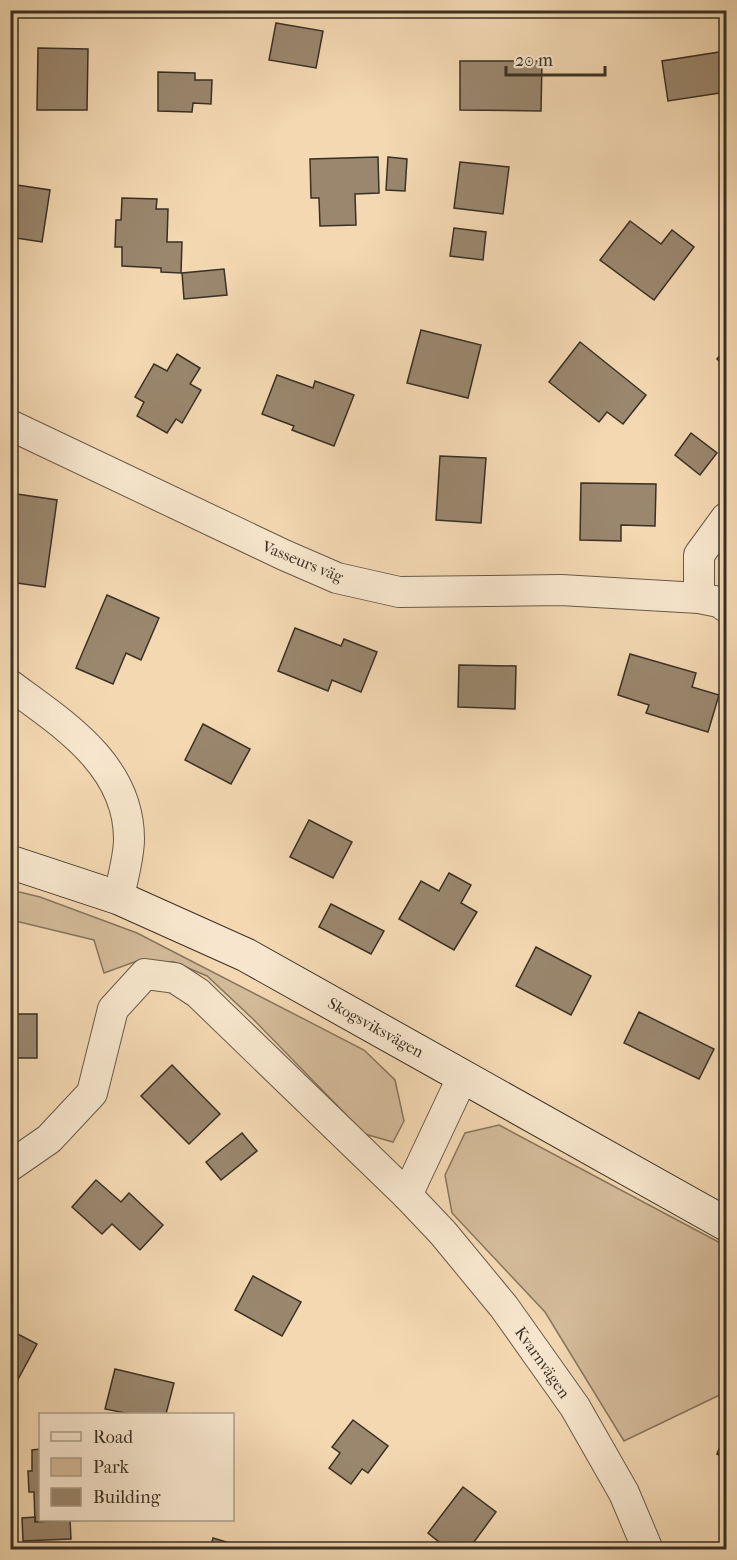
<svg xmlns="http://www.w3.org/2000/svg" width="737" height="1560" viewBox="0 0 737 1560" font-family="'IM FELL French Canon',serif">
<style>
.green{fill:#d4bb9a;stroke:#87765f;stroke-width:1.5}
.building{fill:#9a876e;stroke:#3a3024;stroke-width:1.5}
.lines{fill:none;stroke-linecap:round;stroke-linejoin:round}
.street-casing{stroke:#685a48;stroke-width:32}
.secondary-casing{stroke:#3a3024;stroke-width:35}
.street{stroke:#f7e6cd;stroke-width:30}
.secondary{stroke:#f7e6cd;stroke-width:33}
.labels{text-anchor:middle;stroke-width:4.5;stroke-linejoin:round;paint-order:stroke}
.street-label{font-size:16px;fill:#3a3024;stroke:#f7e6cd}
</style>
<rect width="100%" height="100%" fill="#f3d8b2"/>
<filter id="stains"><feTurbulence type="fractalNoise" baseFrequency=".00333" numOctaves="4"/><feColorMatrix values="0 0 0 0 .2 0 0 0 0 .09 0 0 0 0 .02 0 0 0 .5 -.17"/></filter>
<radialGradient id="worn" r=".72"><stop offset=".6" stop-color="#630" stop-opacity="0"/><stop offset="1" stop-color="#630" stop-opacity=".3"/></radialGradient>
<g class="green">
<polygon points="11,890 40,897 137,933 364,1050 395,1080 404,1121 393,1142 365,1134 253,1019 207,976 174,962 137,961 104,973 94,940 11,920"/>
<polygon points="499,1125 726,1246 726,1392 624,1441 545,1312 452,1213 445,1175 465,1133"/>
</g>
<g class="building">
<polygon points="276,23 323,31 316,68 269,60"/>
<polygon points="38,48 88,49 87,110 37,110"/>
<polygon points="726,51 726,92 668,101 662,61"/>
<polygon points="460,61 542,61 541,111 460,110"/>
<polygon points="158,72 195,73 195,80 212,80 211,104 193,103 192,112 158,111"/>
<polygon points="378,157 379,193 355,194 356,225 320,226 319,198 311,198 310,159"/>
<polygon points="388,157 407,159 405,191 386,190"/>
<polygon points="460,162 509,167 503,214 454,208"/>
<polygon points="10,184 50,190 42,242 10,237"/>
<polygon points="122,198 157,199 156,209 168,209 167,242 182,242 181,273 161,272 161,268 122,266 122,247 115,247 116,220 121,220"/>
<polygon points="630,221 661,244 672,230 694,247 654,300 600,260"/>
<polygon points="454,228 486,232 483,260 450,256"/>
<polygon points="224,269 227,295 184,299 182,273"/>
<polygon points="421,330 481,345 468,398 407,383"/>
<polygon points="580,342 646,395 623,424 607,412 599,422 549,382"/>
<polygon points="726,348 726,368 717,359"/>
<polygon points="177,354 200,368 190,384 201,390 182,423 176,419 167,433 137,416 144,402 135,397 154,364 167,371"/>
<polygon points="277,375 313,388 315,381 354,395 334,446 292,430 294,426 262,414"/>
<polygon points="691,433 717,453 700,475 675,455"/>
<polygon points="440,456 486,458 481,523 436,520"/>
<polygon points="581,483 656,484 655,526 621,525 621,541 580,540"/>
<polygon points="10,493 57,500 45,587 10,582"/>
<polygon points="107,595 159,618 141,660 126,653 113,684 76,668"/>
<polygon points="295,628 341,646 344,639 377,652 361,692 332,680 328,691 278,671"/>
<polygon points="630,654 696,673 692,687 719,695 708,732 646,713 649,705 618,695"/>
<polygon points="459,665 516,666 515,709 458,707"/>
<polygon points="203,724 250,749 231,784 185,760"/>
<polygon points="309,820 352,842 333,878 290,857"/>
<polygon points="449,873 471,885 461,903 477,912 454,950 399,919 421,881 439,891"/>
<polygon points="331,904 384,931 371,954 319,927"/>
<polygon points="536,947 591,976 571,1015 516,986"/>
<polygon points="639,1012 714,1049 699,1079 624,1043"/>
<rect x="10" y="1014" width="27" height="44"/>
<polygon points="172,1065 220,1114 189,1144 141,1096"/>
<polygon points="242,1133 257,1151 221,1180 206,1162"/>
<polygon points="96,1180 121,1202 129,1193 163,1225 140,1250 112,1224 102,1234 72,1207"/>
<polygon points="253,1276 301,1302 282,1336 235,1310"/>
<polygon points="10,1330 37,1344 16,1383 10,1380"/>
<polygon points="115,1369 174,1383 166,1414 130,1414 105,1409"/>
<polygon points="353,1420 388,1446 368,1473 362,1469 351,1484 329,1468 340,1453 332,1447"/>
<polygon points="726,1430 726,1458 717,1454"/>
<polygon points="40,1449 40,1520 91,1520 35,1522 34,1492 29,1492 28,1471 32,1471 32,1450"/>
<polygon points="463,1487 496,1512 468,1550 449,1550 428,1533"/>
<polygon points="35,1517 35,1522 70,1520 71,1539 23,1541 22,1518"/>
<polygon points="213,1538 253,1550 210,1550"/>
</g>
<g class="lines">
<defs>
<g id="street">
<polyline points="10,425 284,555 337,578 399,592 561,590 699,598 719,602 726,607"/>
<polyline points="699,598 699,555 726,518"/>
<path d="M 10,685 C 63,724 129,765 129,839 C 129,858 122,879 119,898"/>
<polyline points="10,1166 49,1139 92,1093 113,1009 145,974 175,978 198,993 407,1195 443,1233 504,1307 575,1407 624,1493 648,1550"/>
<polyline points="407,1195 463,1076"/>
</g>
<polyline id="secondary" points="10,862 119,898 246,955 726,1224"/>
</defs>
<use href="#street" class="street-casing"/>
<use href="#secondary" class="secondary-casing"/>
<use href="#street" class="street"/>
<use href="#secondary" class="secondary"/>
</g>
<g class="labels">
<g class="street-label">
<text transform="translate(303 561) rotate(22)" y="6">Vasseurs väg</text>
<text transform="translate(376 1027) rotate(29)" y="6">Skogsviksvägen</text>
<text transform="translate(543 1362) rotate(55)" y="6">Kvarnvägen</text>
</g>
</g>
<rect width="737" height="1560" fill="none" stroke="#f3d8b2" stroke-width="36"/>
<rect x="12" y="12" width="713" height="1536" fill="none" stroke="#3a3024" stroke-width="3"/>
<rect x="18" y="18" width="701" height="1524" fill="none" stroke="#3a3024" stroke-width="1.5"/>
<rect x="39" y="1413" width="195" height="108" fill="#f7e6cd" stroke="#ab9d89" stroke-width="1.5"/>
<rect x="51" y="1432" width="30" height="9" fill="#f7e6cd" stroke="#ab9d89" stroke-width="1.5"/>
<text x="93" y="1443" font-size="18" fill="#3a3024">Road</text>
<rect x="51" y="1458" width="30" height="18" fill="#d4bb9a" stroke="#ab9d89" stroke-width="1.5"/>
<text x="93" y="1473" font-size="18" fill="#3a3024">Park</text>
<rect x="51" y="1488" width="30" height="18" fill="#9a876e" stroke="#ab9d89" stroke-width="1.5"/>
<text x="93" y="1503" font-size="18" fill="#3a3024">Building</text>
<path d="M506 66v9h99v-9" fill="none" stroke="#3a3024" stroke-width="3"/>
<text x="515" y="66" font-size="18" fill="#3a3024" stroke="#f7e6cd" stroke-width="4.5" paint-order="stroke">20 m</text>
<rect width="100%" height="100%" filter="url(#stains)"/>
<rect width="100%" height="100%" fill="url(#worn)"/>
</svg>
